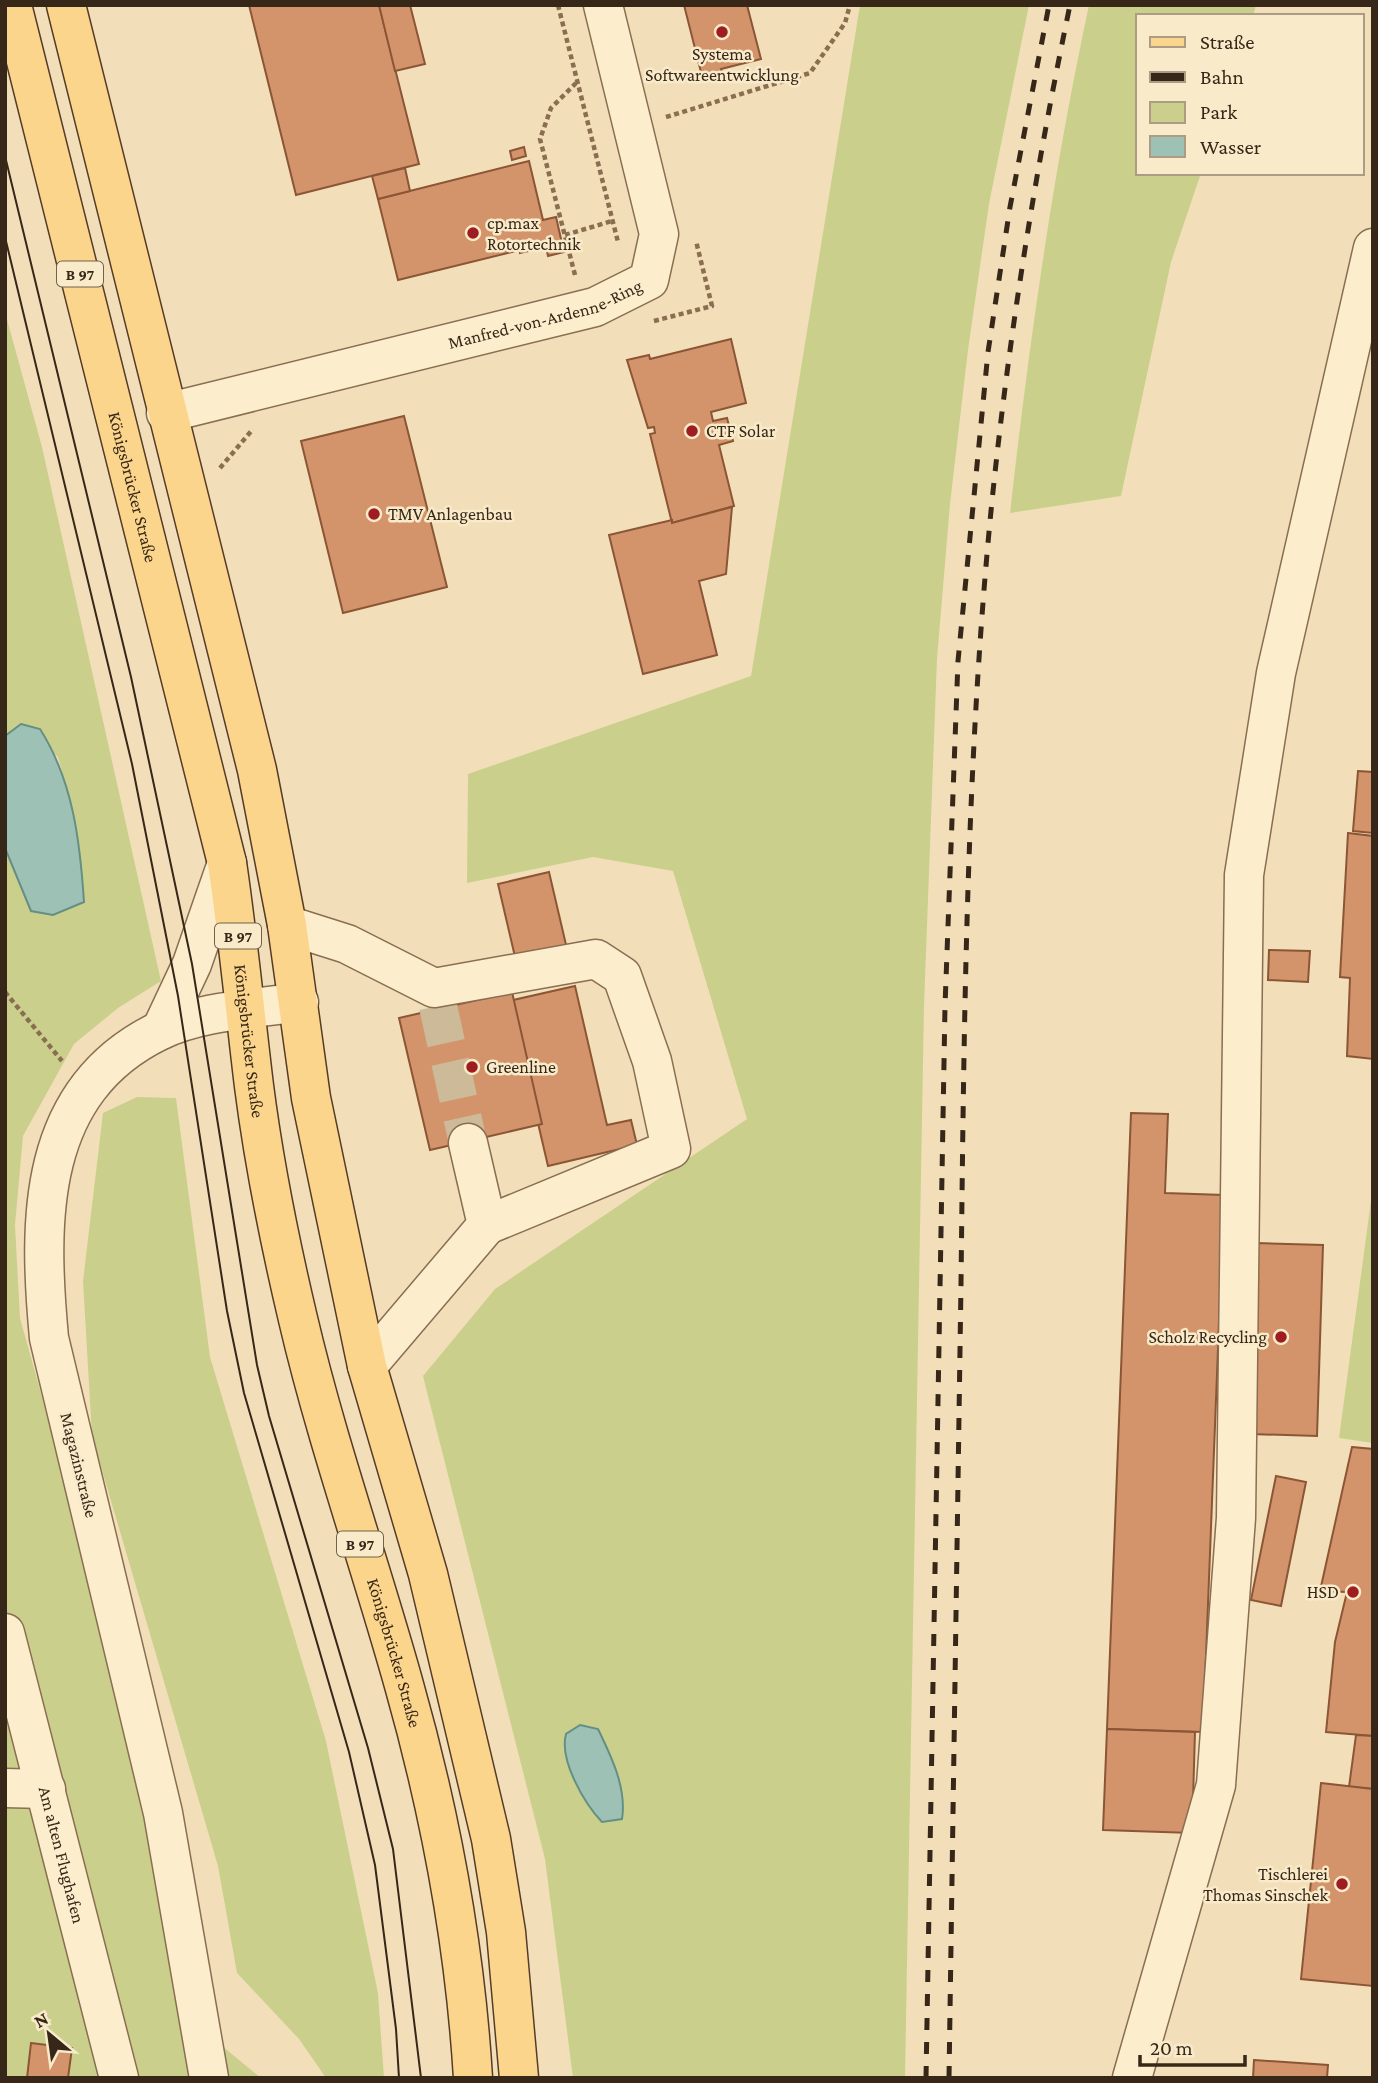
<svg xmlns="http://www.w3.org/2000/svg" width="1378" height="2083" viewBox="0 0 1378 2083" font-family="'Crimson Pro',serif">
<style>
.green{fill:#cad08c}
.water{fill:#9ec1b6;stroke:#658f84;stroke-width:2}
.building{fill:#d4946b;stroke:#8b5636;stroke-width:2}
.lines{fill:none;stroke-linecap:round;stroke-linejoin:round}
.minor-tunnel{stroke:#cdba99;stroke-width:38;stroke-dasharray:38 19;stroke-linecap:butt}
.minor-casing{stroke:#896e52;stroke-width:41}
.major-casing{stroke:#563c28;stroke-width:41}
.path{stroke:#896e52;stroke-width:4.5;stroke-dasharray:5 3.5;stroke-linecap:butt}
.minor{stroke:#fcedcc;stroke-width:38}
.major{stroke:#fbd58b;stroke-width:38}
.tram{stroke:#372719;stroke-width:2}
.rail{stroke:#372719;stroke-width:5;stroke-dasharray:12 12;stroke-linecap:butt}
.poi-dot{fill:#9e1d20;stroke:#f9eac9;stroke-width:2.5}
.labels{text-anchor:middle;stroke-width:5;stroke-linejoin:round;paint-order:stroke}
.shield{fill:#f9eac9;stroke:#71624e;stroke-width:2}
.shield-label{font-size:16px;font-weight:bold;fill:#372719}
.poi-label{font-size:18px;fill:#372719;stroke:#f9eac9;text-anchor:start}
.street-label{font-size:18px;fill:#372719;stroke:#f9eac9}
</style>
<rect width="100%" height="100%" fill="#f2dfb9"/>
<g class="green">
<polygon points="860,5 1029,5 989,204 968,350 950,504 937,659 924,1006 905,2078 573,2078 545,1859 423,1376 495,1289 747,1119 673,871 593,857 467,883 468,774 751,676"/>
<path d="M 1089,5 L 1256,5 L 1253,16 L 1138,16 L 1138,173 L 1201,173 L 1171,262 L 1121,496 L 1010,513 C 1029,343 1053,173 1089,5 Z"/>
<polygon points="5,312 42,447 161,981 118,1008 74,1044 23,1136 15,1225 20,1318 136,1734 201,2078 5,2078 5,848 15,874 84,901 71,804 58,757 21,724 5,736"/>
<polygon points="137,1097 176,1098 210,1357 326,1741 378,1993 384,2078 326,2078 299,2039 237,1973 218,1866 92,1436 83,1281 103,1113"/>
<polygon points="1373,1186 1373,1443 1339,1438"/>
<polygon points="216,2041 261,2078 221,2078"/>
</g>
<g class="water">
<path d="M 21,724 L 40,729 C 73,781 80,841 84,902 L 53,915 L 31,911 L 5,848 L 5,736 Z"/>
<path d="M 580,1725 L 598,1729 C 611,1756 627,1788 622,1819 L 602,1822 C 584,1803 559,1760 566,1734 Z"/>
</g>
<g class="building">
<polygon points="249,5 379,5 419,164 296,195"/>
<polygon points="379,5 410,5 425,64 395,71"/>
<polygon points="684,5 747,5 761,59 721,69 723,75 703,80"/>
<polygon points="524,147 526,156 512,160 510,151"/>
<polygon points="529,161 543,220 556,217 564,252 548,256 546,247 520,253 520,250 398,280 378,199"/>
<polygon points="405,168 410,191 378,199 372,176"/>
<polygon points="731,339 746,403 711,412 713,421 727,418 733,441 719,445 734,506 672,523 650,434 655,433 654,427 648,428 627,360 649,355 650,359"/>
<polygon points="404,416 447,587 343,613 301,441"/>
<polygon points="732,507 726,574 699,581 717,655 643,674 609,535 672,520 672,523"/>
<polygon points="1358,771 1373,772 1373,833 1353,831"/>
<polygon points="1348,833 1373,836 1373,1059 1347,1056 1350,978 1340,977"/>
<polygon points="549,872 567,949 516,961 498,884"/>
<polygon points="1269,950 1310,951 1308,982 1268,980"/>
<polygon points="575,986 607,1125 631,1120 637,1145 548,1166 530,1089 524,1086 528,1083 526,1071 520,1069 505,1007 509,1001"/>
<polygon points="512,992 542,1124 430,1150 399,1018"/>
<polygon points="1131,1113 1168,1114 1165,1193 1224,1195 1203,1732 1107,1729"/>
<polygon points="1257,1243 1323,1245 1317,1436 1250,1434"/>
<polygon points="1352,1447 1373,1449 1373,1736 1326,1732 1335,1642 1347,1592 1320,1591"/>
<polygon points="1276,1476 1306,1482 1281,1606 1251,1600"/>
<polygon points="1107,1729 1195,1732 1192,1833 1103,1830"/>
<polygon points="1356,1735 1373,1736 1373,1789 1349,1787"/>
<polygon points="1321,1783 1373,1789 1373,1986 1301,1979"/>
<polygon points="31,2043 72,2048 68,2078 27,2078"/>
<polygon points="1254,2060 1328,2065 1327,2078 1253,2078"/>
</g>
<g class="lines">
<polyline class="minor-tunnel" points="438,1006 468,1143"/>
<defs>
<g id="minor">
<path id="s1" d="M 166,413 L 595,307 L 649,280 L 659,234 L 603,5"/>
<polyline points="287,925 347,944 434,988 596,959 622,976 652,1061 671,1149 487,1225"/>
<polyline points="161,1030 192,964 227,863"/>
<polyline points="367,1366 487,1225 468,1143"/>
<path id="s2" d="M 5,1633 L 119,2078"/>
<polyline points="5,1788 46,1789"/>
<path d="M 209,2078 L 163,1813 L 49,1338 C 38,1220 36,1091 159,1031 C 200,1011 254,1009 299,1002"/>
<polyline points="1132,2078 1216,1785 1236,1518 1244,875 1276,673 1373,248"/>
</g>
<g id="major">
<path id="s3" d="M 12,5 L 227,863 C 238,937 245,1012 254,1086 C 264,1164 280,1243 298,1319 C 327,1443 370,1563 404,1685 C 440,1812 465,1946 473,2078"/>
<polyline points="66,5 257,770 287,925 311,1098 367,1366 428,1574 491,1839 506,1932 519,2078"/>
</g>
</defs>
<use href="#minor" class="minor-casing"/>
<use href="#major" class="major-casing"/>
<g class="path">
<polyline points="558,5 618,242"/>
<polyline points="666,117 810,73 845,23 850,5"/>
<polyline points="565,235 612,221"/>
<polyline points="575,275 540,139 551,108 576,83"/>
<polyline points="654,321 712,306 696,241"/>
<polyline points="220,468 253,429"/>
<polyline points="5,992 62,1061"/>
</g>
<use href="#minor" class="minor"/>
<use href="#major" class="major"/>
<g class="tram">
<polyline points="5,156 131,677 192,964 257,1365 269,1416 368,1748 393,1849 421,2078"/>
<polyline points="5,237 132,764 178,996 227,1311 244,1393 349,1752 375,1865 396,2029 399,2078"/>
</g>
<g class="rail">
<polyline points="926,2078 945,1006 958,661 988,352 1010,207 1049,5"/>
<path d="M 949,2078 C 953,1813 957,1548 961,1284 C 964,1026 966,767 991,511 C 1008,341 1035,172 1070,5"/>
</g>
</g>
<g class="poi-dot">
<circle cx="722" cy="32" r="7"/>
<circle cx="473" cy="233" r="7"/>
<circle cx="692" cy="431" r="7"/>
<circle cx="374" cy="514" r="7"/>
<circle cx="472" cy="1067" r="7"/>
<circle cx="1281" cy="1337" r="7"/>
<circle cx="1353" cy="1592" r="7"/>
<circle cx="1342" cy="1884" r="7"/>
</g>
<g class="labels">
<g class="shield">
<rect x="57" y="261.5" width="46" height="25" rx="5"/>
<rect x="215" y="923.5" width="46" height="25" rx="5"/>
<rect x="337" y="1531.5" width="46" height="25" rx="5"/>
</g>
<g class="shield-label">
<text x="80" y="280">B 97</text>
<text x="238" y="942">B 97</text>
<text x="360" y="1550">B 97</text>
</g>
<g class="poi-label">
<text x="722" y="60" text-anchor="middle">Systema<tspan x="722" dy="21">Softwareentwicklung</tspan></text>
<text x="487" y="229">cp.max<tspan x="487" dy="21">Rotortechnik</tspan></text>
<text x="706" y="437">CTF Solar</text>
<text x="388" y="520">TMV Anlagenbau</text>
<text x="486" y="1073">Greenline</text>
<text x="1267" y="1343" text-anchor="end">Scholz Recycling</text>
<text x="1339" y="1598" text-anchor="end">HSD</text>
<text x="1328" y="1880" text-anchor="end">Tischlerei<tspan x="1328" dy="21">Thomas Sinschek</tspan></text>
</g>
<g class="street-label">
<text dy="6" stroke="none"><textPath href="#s1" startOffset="392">Manfred-von-Ardenne-Ring</textPath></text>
<text dy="6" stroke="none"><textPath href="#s3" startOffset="497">Königsbrücker Straße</textPath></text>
<text dy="6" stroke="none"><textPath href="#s3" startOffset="1064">Königsbrücker Straße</textPath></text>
<text transform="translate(79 1465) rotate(76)" y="6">Magazinstraße</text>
<text dy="6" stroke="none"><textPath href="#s3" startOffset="1694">Königsbrücker Straße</textPath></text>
<text dy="6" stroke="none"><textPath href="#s2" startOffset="229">Am alten Flughafen</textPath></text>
</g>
</g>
<rect width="1378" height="2083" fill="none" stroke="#372719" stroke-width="14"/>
<rect x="1136" y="14" width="228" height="161" fill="#f9eac9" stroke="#ab9c83" stroke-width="2"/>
<rect x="1150" y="37" width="35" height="10" fill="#fbd58b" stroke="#ab9c83" stroke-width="2"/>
<text x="1200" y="49" font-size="21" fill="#372719">Straße</text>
<rect x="1150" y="72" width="35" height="10" fill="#372719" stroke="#ab9c83" stroke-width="2"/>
<text x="1200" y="84" font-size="21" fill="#372719">Bahn</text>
<rect x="1150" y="102" width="35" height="21" fill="#cad08c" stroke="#ab9c83" stroke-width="2"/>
<text x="1200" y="119" font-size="21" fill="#372719">Park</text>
<rect x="1150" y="136" width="35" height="21" fill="#9ec1b6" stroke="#ab9c83" stroke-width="2"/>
<text x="1200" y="154" font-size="21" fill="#372719">Wasser</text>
<g transform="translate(49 2034) rotate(331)" stroke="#f9eac9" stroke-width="5" paint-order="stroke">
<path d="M0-5L12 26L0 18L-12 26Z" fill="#372719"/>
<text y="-10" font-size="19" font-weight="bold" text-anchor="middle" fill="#372719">N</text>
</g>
<path d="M1140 2055v10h105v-10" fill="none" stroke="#372719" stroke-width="3.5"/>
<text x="1150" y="2055" font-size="21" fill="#372719" stroke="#f9eac9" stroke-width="5" paint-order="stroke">20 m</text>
</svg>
